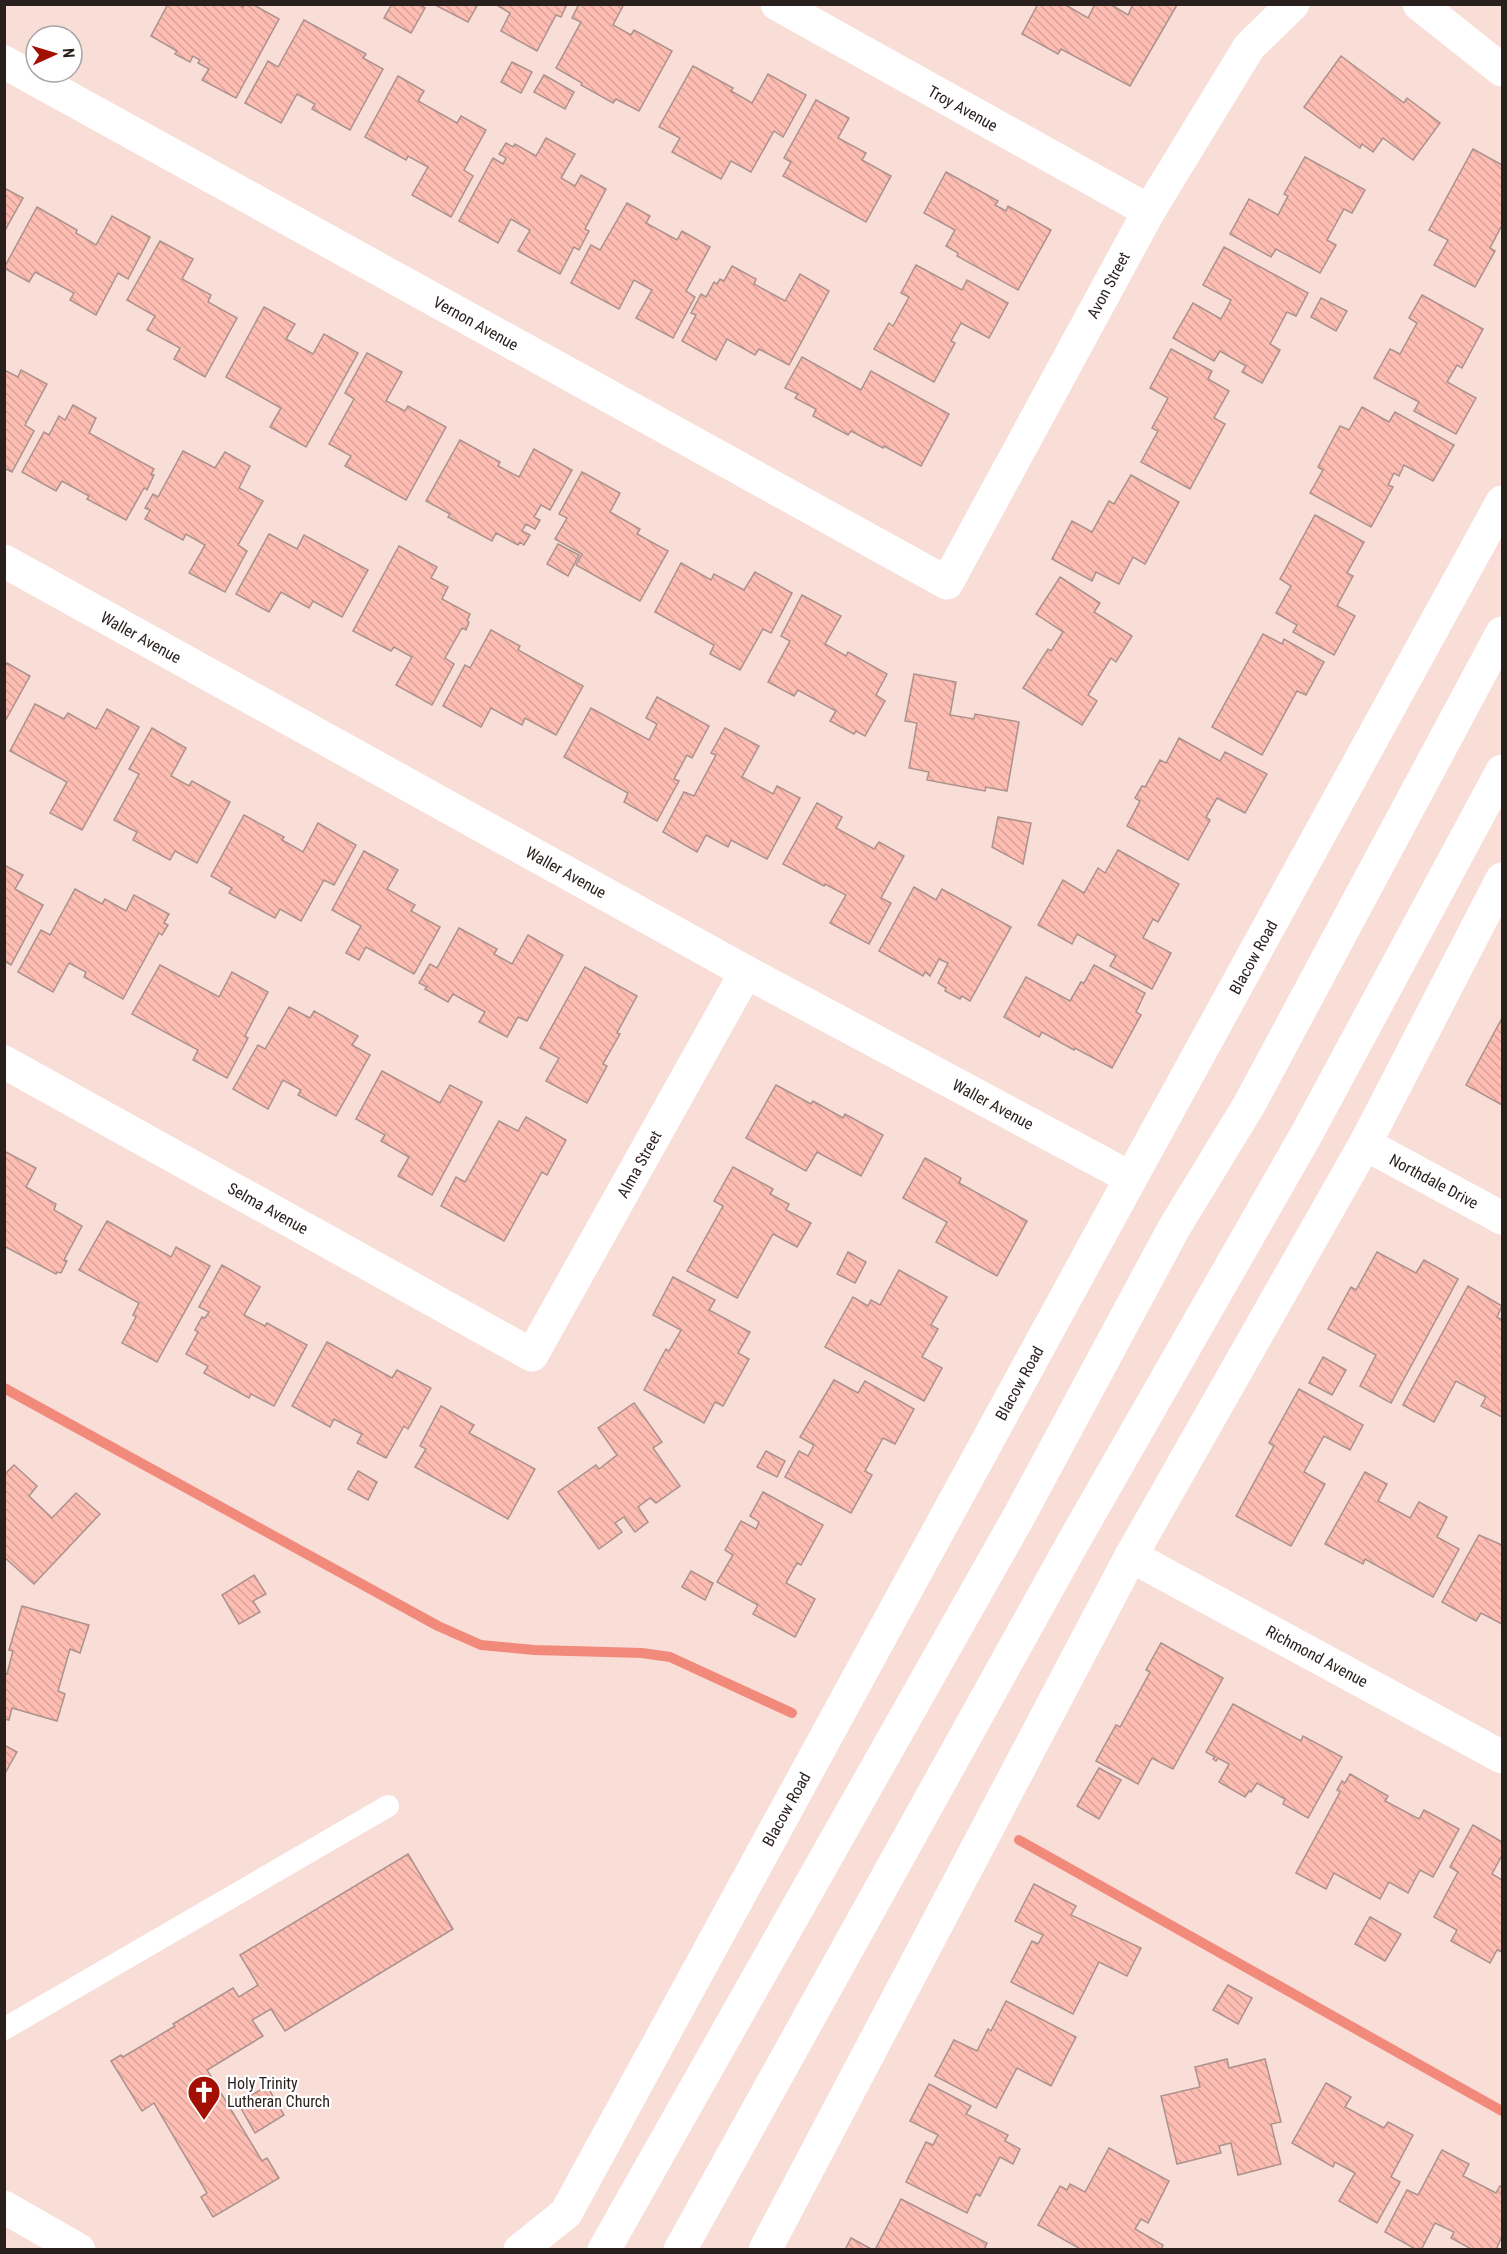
<svg xmlns="http://www.w3.org/2000/svg" width="1507" height="2254" viewBox="0 0 1507 2254" font-family="'Roboto Condensed',sans-serif">
<style>
.lines{fill:none;stroke-linecap:round;stroke-linejoin:round}
.stream{stroke:#f18a7a;stroke-width:10}
.building{fill:url(#building-back-hatch);stroke:#ac928d;stroke-width:1.5}
.service{stroke:#fff;stroke-width:22}
.minor{stroke:#fff;stroke-width:33}
.secondary{stroke:#fff;stroke-width:33}
.labels{text-anchor:middle;stroke-width:4.5;stroke-linejoin:round;paint-order:stroke}
.street-label{font-size:16px;fill:#291f1d;stroke:#fff}
.poi-label{font-size:16px;fill:#291f1d;stroke:#fff;text-anchor:start}
</style>
<defs>
<pattern id="building-back-hatch" width="6" height="6" patternUnits="userSpaceOnUse" patternTransform="scale(1.5)"><rect width="6" height="6" fill="#febdb2"/><path d="M-1 5l2 2M0 0l6 6M5-1l2 2" fill="none" stroke="#daa299"/></pattern>
</defs>
<rect width="100%" height="100%" fill="#f9ddd7"/>
<g class="lines">
<g class="stream">
<polyline points="4,1388 438,1626 481,1645 534,1650 642,1653 670,1657 792,1713"/>
<polyline points="1019,1840 1502,2111"/>
</g>
</g>
<g class="building">
<polygon points="168,4 239,4 243,7 244,4 252,4 279,19 236,98 202,80 209,69 198,63 200,60 193,56 190,62 175,54 177,51 151,36"/>
<polygon points="392,4 419,4 425,8 411,33 384,18"/>
<polygon points="438,4 478,4 468,22 437,6"/>
<polygon points="495,4 567,4 561,17 556,15 537,51 501,31 510,13"/>
<polygon points="579,4 624,4 613,25 631,35 634,30 672,51 639,111 616,99 613,103 581,85 582,83 556,68 581,22 572,18"/>
<polygon points="1038,4 1064,4 1088,18 1095,4 1110,4 1128,15 1133,4 1177,5 1130,86 1061,49 1058,54 1022,34"/>
<polygon points="304,20 366,54 363,58 383,69 350,130 312,109 315,104 297,94 281,123 245,103 268,61 278,67"/>
<polygon points="1341,56 1404,103 1407,98 1440,123 1413,160 1383,138 1373,152 1362,144 1360,148 1304,107"/>
<polygon points="512,62 532,72 521,93 501,82"/>
<polygon points="693,66 733,88 731,91 752,103 768,74 806,95 783,137 774,131 751,172 731,161 721,179 672,152 680,138 659,127"/>
<polygon points="544,75 574,92 565,109 534,92"/>
<polygon points="398,76 424,91 418,101 457,123 461,116 486,130 464,170 473,176 451,217 412,195 428,167 408,156 406,160 365,137"/>
<polygon points="816,100 849,118 838,138 866,153 862,160 891,176 866,222 783,176 791,162 784,158"/>
<polygon points="546,138 575,154 561,178 575,186 581,175 606,189 585,229 589,231 579,250 574,247 560,274 518,251 530,230 511,219 498,243 459,221 493,158 503,164 506,158 499,154 506,143 513,147 515,144 536,156"/>
<polygon points="1473,149 1502,165 1502,225 1490,248 1495,251 1475,287 1434,265 1448,240 1429,230"/>
<polygon points="1305,157 1365,190 1352,213 1344,209 1327,240 1336,245 1320,273 1276,249 1271,257 1230,234 1249,199 1278,215 1288,196 1284,194"/>
<polygon points="946,172 998,201 995,205 1006,211 1008,206 1051,230 1018,290 957,256 958,253 946,246 955,230 924,213"/>
<polygon points="4,188 23,198 4,232"/>
<polygon points="627,203 650,216 646,223 677,240 682,231 710,247 686,291 695,297 673,338 636,318 652,290 634,280 619,309 571,283 591,245 600,250"/>
<polygon points="37,207 77,230 76,233 96,245 112,216 150,237 128,279 118,273 96,315 70,300 74,293 35,272 29,282 4,268"/>
<polygon points="160,241 193,259 182,279 211,295 208,302 237,318 205,377 174,359 180,348 147,330 155,316 127,300"/>
<polygon points="1224,247 1308,293 1296,316 1287,312 1270,344 1280,350 1262,383 1242,372 1246,366 1220,351 1214,361 1173,338 1193,303 1221,319 1231,300 1203,285"/>
<polygon points="916,265 962,290 967,280 1008,303 989,338 961,323 951,341 955,343 934,382 874,349 889,323 893,326 909,297 901,293"/>
<polygon points="732,266 756,279 754,284 785,301 800,274 829,291 789,365 759,349 755,355 727,339 716,360 682,341 696,315 691,313 701,294 706,297 714,282 717,284 720,279 724,281"/>
<polygon points="1422,295 1483,329 1462,368 1457,365 1447,382 1476,398 1456,434 1414,411 1419,402 1374,378 1390,349 1400,354 1417,323 1409,318"/>
<polygon points="1321,298 1347,311 1336,331 1311,317"/>
<polygon points="264,307 295,324 286,339 313,354 324,334 358,353 306,447 270,427 281,408 226,377"/>
<polygon points="1171,349 1212,371 1208,379 1229,391 1214,418 1225,424 1190,489 1141,462 1158,431 1152,428 1168,398 1150,388"/>
<polygon points="367,353 402,372 386,401 405,411 408,406 446,427 406,500 345,466 351,456 329,444 354,399 345,393"/>
<polygon points="802,357 861,390 871,371 949,414 921,466 884,446 883,448 851,431 848,435 813,416 816,409 795,398 798,394 785,388"/>
<polygon points="4,370 18,377 21,370 47,384 25,425 34,431 12,472 4,468"/>
<polygon points="73,405 96,418 89,433 154,469 151,474 154,475 147,490 144,488 126,520 87,499 89,496 62,481 56,491 22,472 44,432 49,435 59,416 65,420"/>
<polygon points="1362,407 1389,422 1395,412 1454,445 1433,481 1404,465 1399,476 1394,473 1388,485 1393,487 1371,527 1310,493 1323,470 1318,467 1340,426 1349,430"/>
<polygon points="460,440 500,462 498,466 519,477 534,449 572,470 550,510 541,505 534,517 540,520 535,529 526,524 522,531 530,535 524,545 520,542 518,545 496,533 492,541 448,517 450,514 426,501"/>
<polygon points="183,451 215,468 225,452 250,466 239,488 263,501 238,545 247,551 225,592 189,573 205,545 186,534 183,540 145,519 150,510 145,508 153,494 158,497"/>
<polygon points="582,472 620,493 610,512 640,529 637,534 668,551 640,601 576,565 582,554 555,539 567,518 559,514"/>
<polygon points="1131,475 1179,502 1145,564 1133,557 1119,584 1096,572 1092,581 1052,559 1072,521 1092,532 1109,501 1114,504"/>
<polygon points="1315,515 1364,542 1347,573 1353,576 1337,606 1355,616 1334,655 1293,632 1297,625 1276,613 1291,586 1280,579"/>
<polygon points="269,534 297,549 304,535 368,570 342,617 313,601 309,608 281,592 269,612 236,594"/>
<polygon points="558,544 579,555 568,576 547,564"/>
<polygon points="399,546 437,567 431,578 448,587 442,599 470,614 467,621 469,622 466,630 462,628 445,658 454,664 432,705 396,685 412,657 394,647 391,651 353,631"/>
<polygon points="681,563 711,580 714,574 744,590 755,572 792,593 771,633 763,629 740,670 710,654 714,645 655,612"/>
<polygon points="1060,577 1100,603 1094,612 1132,636 1116,662 1111,658 1088,695 1097,701 1082,725 1023,688 1048,649 1051,651 1063,632 1036,614"/>
<polygon points="802,595 841,616 825,644 846,656 848,652 887,674 876,695 885,701 865,736 856,731 854,734 830,721 836,711 798,690 794,696 768,682 790,641 781,636"/>
<polygon points="491,630 520,646 518,650 583,686 556,735 525,718 522,725 491,708 481,727 443,706 465,665 470,668"/>
<polygon points="1263,634 1282,644 1284,639 1324,662 1306,695 1297,691 1262,755 1212,727"/>
<polygon points="7,663 30,676 4,723 4,667"/>
<polygon points="914,674 956,682 950,715 974,719 975,714 1019,722 1007,791 986,787 985,791 927,780 929,772 909,768 917,723 905,721"/>
<polygon points="657,697 709,726 692,758 687,755 674,779 679,781 657,821 624,802 628,793 564,757 591,708 649,740 657,724 646,718"/>
<polygon points="35,704 64,719 68,713 96,729 107,709 139,727 82,830 50,813 67,782 10,751"/>
<polygon points="152,728 186,748 171,776 189,786 192,781 230,802 197,863 175,851 170,860 133,840 137,832 114,820 139,774 129,769"/>
<polygon points="725,728 759,746 742,777 773,794 777,786 800,798 767,859 731,840 728,847 706,835 697,852 663,832 684,792 694,796 716,755 711,753"/>
<polygon points="1179,738 1220,761 1225,752 1267,774 1245,813 1217,798 1206,817 1210,820 1188,860 1127,826 1140,801 1135,798 1142,786 1145,787 1160,760 1166,763"/>
<polygon points="817,803 842,817 836,828 874,849 879,842 904,856 881,898 891,903 869,944 830,923 846,895 825,884 824,886 783,864"/>
<polygon points="244,815 284,837 282,840 303,852 318,823 356,845 334,885 324,880 301,921 280,909 275,918 229,893 232,888 211,876"/>
<polygon points="998,817 1031,823 1023,864 992,847"/>
<polygon points="1118,850 1179,884 1158,922 1153,919 1143,938 1171,953 1152,989 1110,966 1116,956 1077,934 1072,944 1038,925 1063,880 1084,893 1098,868 1105,873"/>
<polygon points="364,851 398,870 387,889 415,905 411,911 440,927 414,974 366,947 359,960 346,953 361,926 332,910"/>
<polygon points="4,865 23,875 15,889 43,905 11,965 4,961"/>
<polygon points="914,887 936,900 942,889 1011,927 970,1001 962,996 960,999 945,991 946,988 938,983 948,963 939,959 930,976 925,972 923,976 879,951"/>
<polygon points="75,889 102,904 105,899 126,911 134,895 169,914 164,923 168,925 162,935 159,933 123,999 84,977 86,972 69,963 53,992 18,972 41,930 50,935"/>
<polygon points="459,928 497,949 494,954 512,964 528,935 563,955 527,1021 518,1017 507,1037 479,1022 485,1012 453,994 448,1002 425,989 427,987 419,983 430,964 437,968"/>
<polygon points="160,965 219,997 232,972 268,992 245,1036 248,1038 227,1078 193,1060 198,1050 132,1014"/>
<polygon points="1094,965 1145,993 1136,1012 1141,1015 1112,1068 1075,1048 1074,1050 1042,1032 1039,1037 1004,1017 1026,977 1070,1001 1081,982 1084,983"/>
<polygon points="585,967 637,996 617,1033 620,1034 603,1064 607,1066 587,1103 546,1081 559,1058 540,1048"/>
<polygon points="289,1007 310,1018 314,1011 358,1036 352,1045 370,1055 336,1116 298,1095 301,1090 283,1080 268,1109 233,1089 258,1045 265,1049"/>
<polygon points="1502,1018 1502,1105 1466,1085"/>
<polygon points="382,1071 440,1103 450,1085 482,1102 432,1195 398,1176 409,1157 381,1141 385,1135 356,1119"/>
<polygon points="776,1085 811,1104 813,1101 843,1118 845,1114 883,1135 861,1176 817,1152 806,1171 746,1138"/>
<polygon points="526,1117 566,1140 547,1175 542,1172 504,1241 441,1206 456,1177 465,1182 499,1121 518,1131"/>
<polygon points="4,1151 36,1168 26,1187 56,1204 54,1210 82,1226 64,1260 67,1261 61,1273 57,1272 56,1274 4,1246"/>
<polygon points="925,1158 961,1178 959,1183 1027,1221 997,1276 936,1242 947,1222 903,1198"/>
<polygon points="733,1167 773,1189 770,1194 789,1204 786,1210 811,1223 797,1247 773,1234 737,1298 687,1271 723,1206 714,1201"/>
<polygon points="107,1221 171,1257 176,1247 210,1266 157,1362 122,1343 136,1317 133,1315 139,1303 79,1270"/>
<polygon points="848,1252 866,1262 855,1283 837,1274"/>
<polygon points="1377,1252 1416,1273 1424,1260 1458,1279 1391,1403 1360,1386 1376,1355 1328,1329 1351,1287 1356,1290"/>
<polygon points="222,1265 260,1287 244,1315 265,1326 267,1323 307,1345 274,1406 251,1394 249,1398 204,1373 208,1366 186,1354 198,1332 195,1330 202,1317 205,1318 209,1312 199,1307"/>
<polygon points="899,1270 947,1297 931,1325 938,1329 922,1357 942,1368 924,1401 825,1347 853,1297 868,1306 871,1300 880,1305"/>
<polygon points="673,1277 715,1300 709,1310 750,1332 738,1353 749,1359 723,1406 715,1402 704,1423 644,1390 666,1349 669,1351 681,1330 653,1315"/>
<polygon points="1468,1286 1502,1306 1497,1317 1502,1320 1502,1417 1481,1406 1486,1397 1456,1381 1434,1422 1403,1405"/>
<polygon points="327,1342 392,1378 397,1370 431,1388 408,1429 404,1426 386,1458 357,1443 362,1434 334,1419 330,1427 292,1406"/>
<polygon points="1323,1357 1346,1370 1332,1395 1309,1383"/>
<polygon points="834,1380 858,1393 865,1381 914,1409 895,1444 883,1438 865,1471 872,1475 851,1513 785,1477 799,1451 808,1456 814,1445 800,1437"/>
<polygon points="1299,1389 1363,1425 1350,1450 1324,1436 1304,1472 1325,1484 1291,1546 1236,1516 1274,1446 1269,1443"/>
<polygon points="634,1403 662,1442 653,1448 680,1486 656,1503 650,1498 638,1507 648,1522 635,1532 624,1517 615,1523 622,1532 599,1549 558,1492 596,1465 599,1469 617,1455 598,1428"/>
<polygon points="441,1406 474,1425 469,1433 535,1469 508,1519 415,1467 426,1449 420,1446"/>
<polygon points="766,1451 785,1461 777,1477 757,1467"/>
<polygon points="14,1465 37,1486 29,1496 52,1518 76,1493 100,1514 34,1584 4,1557 4,1475"/>
<polygon points="358,1471 377,1482 368,1500 348,1489"/>
<polygon points="1365,1472 1387,1484 1378,1501 1410,1518 1419,1502 1447,1517 1437,1537 1459,1549 1433,1597 1365,1559 1363,1564 1325,1544"/>
<polygon points="763,1492 823,1525 801,1565 797,1563 786,1583 815,1599 795,1637 753,1614 758,1605 717,1582 733,1555 725,1550 741,1521 756,1529 759,1522 750,1516"/>
<polygon points="1479,1535 1502,1545 1502,1624 1481,1613 1476,1621 1442,1602"/>
<polygon points="691,1571 713,1583 705,1600 682,1587"/>
<polygon points="254,1575 266,1594 253,1601 260,1612 239,1624 222,1595"/>
<polygon points="22,1606 89,1625 80,1653 70,1649 58,1691 65,1694 57,1721 12,1708 9,1720 4,1719 4,1674 7,1674 13,1651 9,1650"/>
<polygon points="1161,1643 1223,1678 1173,1769 1152,1758 1138,1784 1096,1761 1116,1725 1120,1727 1150,1672 1146,1670"/>
<polygon points="1233,1704 1301,1741 1303,1736 1342,1757 1308,1818 1283,1804 1285,1799 1257,1783 1251,1792 1249,1791 1245,1797 1219,1782 1229,1764 1218,1758 1216,1761 1213,1759 1215,1757 1206,1752"/>
<polygon points="4,1745 17,1752 4,1775"/>
<polygon points="1099,1768 1121,1780 1099,1819 1077,1806"/>
<polygon points="1350,1774 1388,1796 1385,1801 1419,1819 1424,1810 1459,1829 1433,1877 1420,1870 1408,1893 1389,1882 1380,1899 1334,1873 1326,1889 1296,1873 1340,1792 1337,1790 1342,1781 1345,1783"/>
<polygon points="1473,1825 1502,1842 1502,1855 1492,1874 1502,1880 1502,1952 1497,1950 1490,1963 1451,1941 1457,1930 1434,1917 1458,1872 1450,1867"/>
<polygon points="408,1854 453,1929 285,2031 271,2009 252,2020 263,2036 207,2070 262,2161 267,2158 279,2178 213,2217 201,2197 207,2193 154,2103 142,2111 111,2061 121,2055 123,2057 175,2026 173,2024 233,1988 239,1997 258,1985 240,1955"/>
<polygon points="1034,1884 1076,1906 1071,1915 1141,1948 1127,1976 1099,1962 1073,2014 1011,1982 1032,1941 1038,1944 1043,1935 1015,1921"/>
<polygon points="1370,1917 1401,1934 1385,1961 1355,1944"/>
<polygon points="1228,1985 1252,1998 1238,2024 1213,2010"/>
<polygon points="1006,2001 1076,2037 1051,2086 1017,2068 996,2108 935,2076 954,2040 977,2051 988,2029 991,2031"/>
<polygon points="1227,2059 1229,2068 1265,2059 1281,2122 1271,2124 1281,2164 1238,2175 1231,2143 1219,2146 1221,2153 1177,2164 1161,2096 1200,2087 1195,2067"/>
<polygon points="1326,2083 1351,2097 1345,2107 1384,2128 1388,2122 1413,2135 1391,2177 1400,2182 1377,2223 1339,2201 1355,2173 1335,2162 1333,2167 1292,2143"/>
<polygon points="929,2084 971,2106 966,2114 1008,2135 1005,2141 1020,2149 1013,2164 1000,2157 980,2196 976,2194 967,2213 906,2182 926,2142 933,2145 938,2135 910,2121"/>
<polygon points="267,2086 284,2115 255,2133 238,2103"/>
<polygon points="1109,2148 1169,2181 1148,2223 1141,2219 1135,2229 1163,2245 1161,2250 1082,2250 1038,2225 1060,2186 1067,2190 1070,2184 1085,2192"/>
<polygon points="1442,2150 1469,2164 1463,2176 1496,2193 1500,2186 1502,2187 1502,2236 1496,2250 1473,2250 1451,2238 1454,2232 1435,2223 1421,2250 1417,2250 1385,2232 1407,2190 1418,2195"/>
<polygon points="901,2199 987,2243 984,2250 875,2250"/>
<polygon points="851,2238 873,2250 845,2250"/>
</g>
<g class="lines">
<polyline class="service" points="4,2029 388,1806"/>
<g class="minor">
<polyline points="777,4 1149,211"/>
<polyline points="1419,4 1502,70"/>
<polyline points="4,62 947,583 1149,211 1249,47 1293,4"/>
<polyline points="4,561 746,972 1131,1178"/>
<polyline points="4,1062 532,1355 746,972"/>
<polyline points="1365,1144 1502,1218"/>
<polyline points="1131,1556 1502,1757"/>
<polyline points="4,2207 79,2250"/>
<polyline points="520,2250 566,2213 1131,1178 1502,502"/>
<polyline points="765,2250 1131,1556 1365,1144 1502,879"/>
</g>
<g class="secondary">
<polyline points="604,2250 1018,1518 1174,1228 1249,1105 1502,633"/>
<polyline points="680,2250 1071,1546 1306,1135 1502,771"/>
</g>
</g>
<defs>
<symbol id="church-pin" viewBox="-11 -11 22 30"><path d="M0 17L-7.5 6A9.5 9.5 0 1 1 7.5 6Z" fill="#a40f04" stroke="#fff"/><path d="M-1.2-6h2.4v3.5h3.3v2.4h-3.3V6h-2.4V-.1h-3.3v-2.4h3.3Z" fill="#fff"/></symbol>
</defs>
<g fill-rule="evenodd">
<use href="#church-pin" x="185" y="2073" width="38" height="52"/>
</g>
<g class="labels">
<g class="street-label">
<text transform="translate(963 108) rotate(29)" y="6">Troy Avenue</text>
<text transform="translate(1108 285) rotate(-62)" y="6">Avon Street</text>
<text transform="translate(476 323) rotate(29)" y="6">Vernon Avenue</text>
<text transform="translate(141 637) rotate(29)" y="6">Waller Avenue</text>
<text transform="translate(566 872) rotate(29)" y="6">Waller Avenue</text>
<text transform="translate(1253 957) rotate(-61)" y="6">Blacow Road</text>
<text transform="translate(993 1104) rotate(28)" y="6">Waller Avenue</text>
<text transform="translate(639 1164) rotate(-61)" y="6">Alma Street</text>
<text transform="translate(1434 1181) rotate(28)" y="6">Northdale Drive</text>
<text transform="translate(268 1208) rotate(29)" y="6">Selma Avenue</text>
<text transform="translate(1019 1383) rotate(-61)" y="6">Blacow Road</text>
<text transform="translate(1317 1656) rotate(28)" y="6">Richmond Avenue</text>
<text transform="translate(786 1809) rotate(-61)" y="6">Blacow Road</text>
</g>
<g class="poi-label">
<text x="227" y="2089">Holy Trinity<tspan x="227" dy="18">Lutheran Church</tspan></text>
</g>
</g>
<rect width="1507" height="2254" fill="none" stroke="#291f1d" stroke-width="12"/>
<g transform="translate(54 54) rotate(86)"><circle r="28" fill="#ffffff" stroke="#a9a5a5" stroke-width="1.5"/>
<path d="M0-4.5L10 22L0 15L-10 22Z" fill="#a40f04"/>
<text y="-9" font-size="16" font-weight="bold" text-anchor="middle" fill="#291f1d">N</text>
</g>
</svg>
